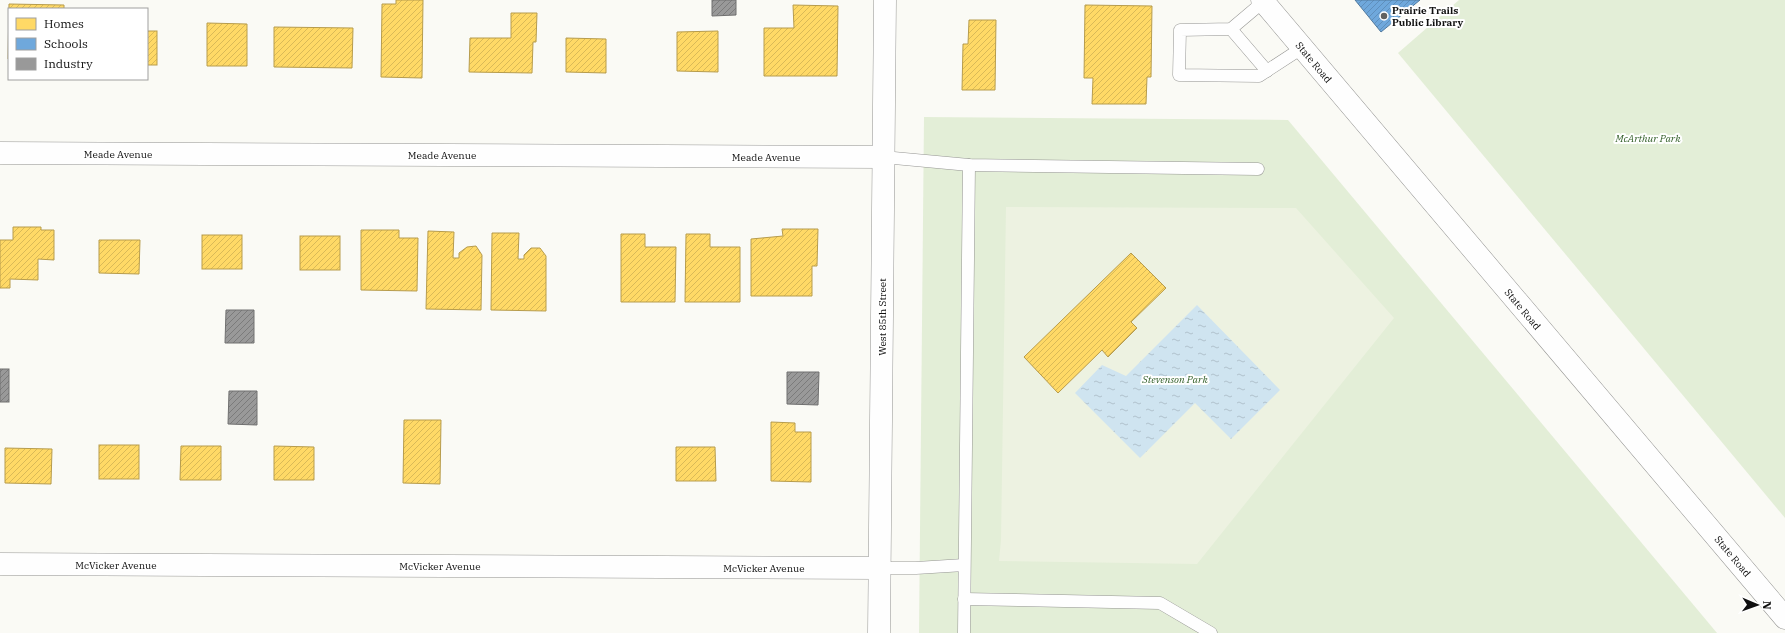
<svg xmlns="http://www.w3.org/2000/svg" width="1785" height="633" viewBox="0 0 1785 633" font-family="'IBM Plex Serif',serif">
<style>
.park{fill:#e3eed7}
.pitch{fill:#edf2e1}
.water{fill:url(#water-ripples)}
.homes{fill:url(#homes-hatch);stroke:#b79c4c}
.schools{fill:url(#schools-hatch);stroke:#527a9e}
.industry{fill:url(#industry-hatch);stroke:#707070}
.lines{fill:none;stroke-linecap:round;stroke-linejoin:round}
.service-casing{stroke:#959593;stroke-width:13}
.minor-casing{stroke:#959593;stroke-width:23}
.tertiary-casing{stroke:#959593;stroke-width:23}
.service{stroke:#fefefe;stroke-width:12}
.minor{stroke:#fefefe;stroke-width:22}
.tertiary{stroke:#fefefe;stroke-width:22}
.poi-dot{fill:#616160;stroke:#fff;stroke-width:1.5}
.labels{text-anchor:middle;stroke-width:4;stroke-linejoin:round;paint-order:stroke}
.poi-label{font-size:10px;font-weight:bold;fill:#0f0f0f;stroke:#fff;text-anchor:start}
.street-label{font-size:10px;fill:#0f0f0f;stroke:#fff}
.park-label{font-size:10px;font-style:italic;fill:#315e27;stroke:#fff}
</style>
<defs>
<pattern id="water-ripples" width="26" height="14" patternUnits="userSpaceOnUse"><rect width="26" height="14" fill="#cfe4f0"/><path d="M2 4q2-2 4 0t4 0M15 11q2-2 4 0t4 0" fill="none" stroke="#b1c2cd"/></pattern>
<pattern id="homes-hatch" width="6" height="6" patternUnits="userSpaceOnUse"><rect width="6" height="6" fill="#ffd966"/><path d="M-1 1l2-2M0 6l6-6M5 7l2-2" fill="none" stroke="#d9b957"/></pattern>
<pattern id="schools-hatch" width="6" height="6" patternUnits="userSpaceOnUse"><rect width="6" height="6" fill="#6fa8dc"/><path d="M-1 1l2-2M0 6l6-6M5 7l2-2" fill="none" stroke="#5f8fbc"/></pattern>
<pattern id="industry-hatch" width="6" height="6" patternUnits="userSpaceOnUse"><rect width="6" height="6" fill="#999"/><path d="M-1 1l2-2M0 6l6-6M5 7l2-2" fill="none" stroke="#7b7b7b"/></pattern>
</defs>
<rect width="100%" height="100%" fill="#fafaf5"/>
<g class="park">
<polygon points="1459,0 1785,0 1785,518 1398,53"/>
<polygon points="924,117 1288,120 1717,633 919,633"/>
</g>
<polygon class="pitch" points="1006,207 1296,208 1394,318 1197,564 999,561 1001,540"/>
<polygon class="water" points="1197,305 1280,390 1231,439 1195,403 1140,458 1075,393 1102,365 1126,376"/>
<g class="homes">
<polygon points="396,0 423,0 422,78 381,77 382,4 396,4"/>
<polygon points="9,4 64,5 64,9 9,9 9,59 8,59"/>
<polygon points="793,5 838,6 837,76 764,76 764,28 794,28"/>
<polygon points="1085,5 1152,6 1151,77 1147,77 1146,104 1092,104 1093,78 1084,78"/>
<polygon points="511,13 537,13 536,42 533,42 532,73 469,72 470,38 511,38"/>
<polygon points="969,20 996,20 995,90 962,90 963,44 968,44"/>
<polygon points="207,23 247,24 247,66 207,66"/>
<polygon points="274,27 353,28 352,68 274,67"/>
<rect x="147" y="31" width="10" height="34"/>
<polygon points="718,31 718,72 677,71 677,32"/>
<polygon points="566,38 606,39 606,73 566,72"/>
<polygon points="13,227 41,227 41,230 54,230 54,260 38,259 38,280 10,279 10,288 0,288 0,240 13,240"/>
<polygon points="782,229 818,229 817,266 812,266 812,296 751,296 751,239 783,236"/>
<polygon points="361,230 399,230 399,238 418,238 417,291 361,290"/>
<polygon points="428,231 454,232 453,258 459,258 459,253 467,247 476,246 482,255 481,310 426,309"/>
<polygon points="492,233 519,233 518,259 524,259 524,255 531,248 540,248 546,256 546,311 491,310"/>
<polygon points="621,234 645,234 645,247 676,247 675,302 621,302"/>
<polygon points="686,234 710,234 710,247 740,247 740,302 685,302"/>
<rect x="202" y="235" width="40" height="34"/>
<rect x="300" y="236" width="40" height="34"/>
<polygon points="99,240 140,240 139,274 99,273"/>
<polygon points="1131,253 1166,288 1131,322 1137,328 1108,357 1102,350 1058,393 1024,357"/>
<polygon points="404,420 441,420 440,484 403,483"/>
<polygon points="771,422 795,423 795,432 811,432 811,482 771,481"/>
<rect x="99" y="445" width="40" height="34"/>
<polygon points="181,446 221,446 221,480 180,480"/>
<polygon points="274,446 314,447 314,480 274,480"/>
<polygon points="676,447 715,447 716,481 676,481"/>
<polygon points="5,448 52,449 51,484 5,483"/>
</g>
<polygon class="schools" points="1355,0 1420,0 1381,32"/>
<g class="industry">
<polygon points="712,0 736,0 736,15 712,16"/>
<polygon points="226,310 254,310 254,343 225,343"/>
<rect x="0" y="369" width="9" height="33"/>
<polygon points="787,372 819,372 818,405 787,404"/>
<polygon points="229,391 257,391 257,425 228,424"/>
</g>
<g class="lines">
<defs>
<g id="service">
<polyline points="1263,2 1231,29 1180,30 1179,75 1259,76 1302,48"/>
<polyline points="1231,29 1267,71"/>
<polyline points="883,157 969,165 1258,169"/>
<polyline points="880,568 916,568 964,565"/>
<polyline points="964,599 1160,603 1211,633"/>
<polyline points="964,633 969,165"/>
</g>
<g id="minor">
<polyline points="0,153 883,157"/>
<polyline points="0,564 880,568"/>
<polyline points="879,633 885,0"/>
</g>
<polyline id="tertiary" points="1262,0 1785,618"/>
</defs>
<use href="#service" class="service-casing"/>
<use href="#minor" class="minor-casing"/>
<use href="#tertiary" class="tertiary-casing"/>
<use href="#service" class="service"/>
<use href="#minor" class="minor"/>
<use href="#tertiary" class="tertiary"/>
</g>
<circle class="poi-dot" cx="1384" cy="16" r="4"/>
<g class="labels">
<g class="poi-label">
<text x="1392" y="14">Prairie Trails<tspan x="1392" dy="12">Public Library</tspan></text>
</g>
<g class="street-label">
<text transform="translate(1314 62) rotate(50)" y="4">State Road</text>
<text x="118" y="158">Meade Avenue</text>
<text x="442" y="159">Meade Avenue</text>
<text x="766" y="161">Meade Avenue</text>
<text transform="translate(1523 309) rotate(50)" y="4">State Road</text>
<text transform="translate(882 317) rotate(-90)" y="4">West 85th Street</text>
<text transform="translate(1733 556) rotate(50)" y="4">State Road</text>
<text x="116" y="569">McVicker Avenue</text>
<text x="440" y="570">McVicker Avenue</text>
<text x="764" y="572">McVicker Avenue</text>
</g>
<g class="park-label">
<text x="1648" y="142">McArthur Park</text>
<text x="1175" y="383">Stevenson Park</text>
</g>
</g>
<rect x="8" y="8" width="140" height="72" fill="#ffffff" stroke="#9f9f9f"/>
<rect x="16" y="18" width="20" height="12" fill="#ffd966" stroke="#9f9f9f"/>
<text x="44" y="28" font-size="12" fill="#0f0f0f">Homes</text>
<rect x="16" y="38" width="20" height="12" fill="#6fa8dc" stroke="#9f9f9f"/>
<text x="44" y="48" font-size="12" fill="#0f0f0f">Schools</text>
<rect x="16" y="58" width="20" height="12" fill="#999999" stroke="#9f9f9f"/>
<text x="44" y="68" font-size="12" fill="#0f0f0f">Industry</text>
<g transform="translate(1757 605) rotate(92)" stroke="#ffffff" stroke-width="3" paint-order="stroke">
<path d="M0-3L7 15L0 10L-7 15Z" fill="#0f0f0f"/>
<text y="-6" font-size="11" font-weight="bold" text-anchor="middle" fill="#0f0f0f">N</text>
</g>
</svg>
